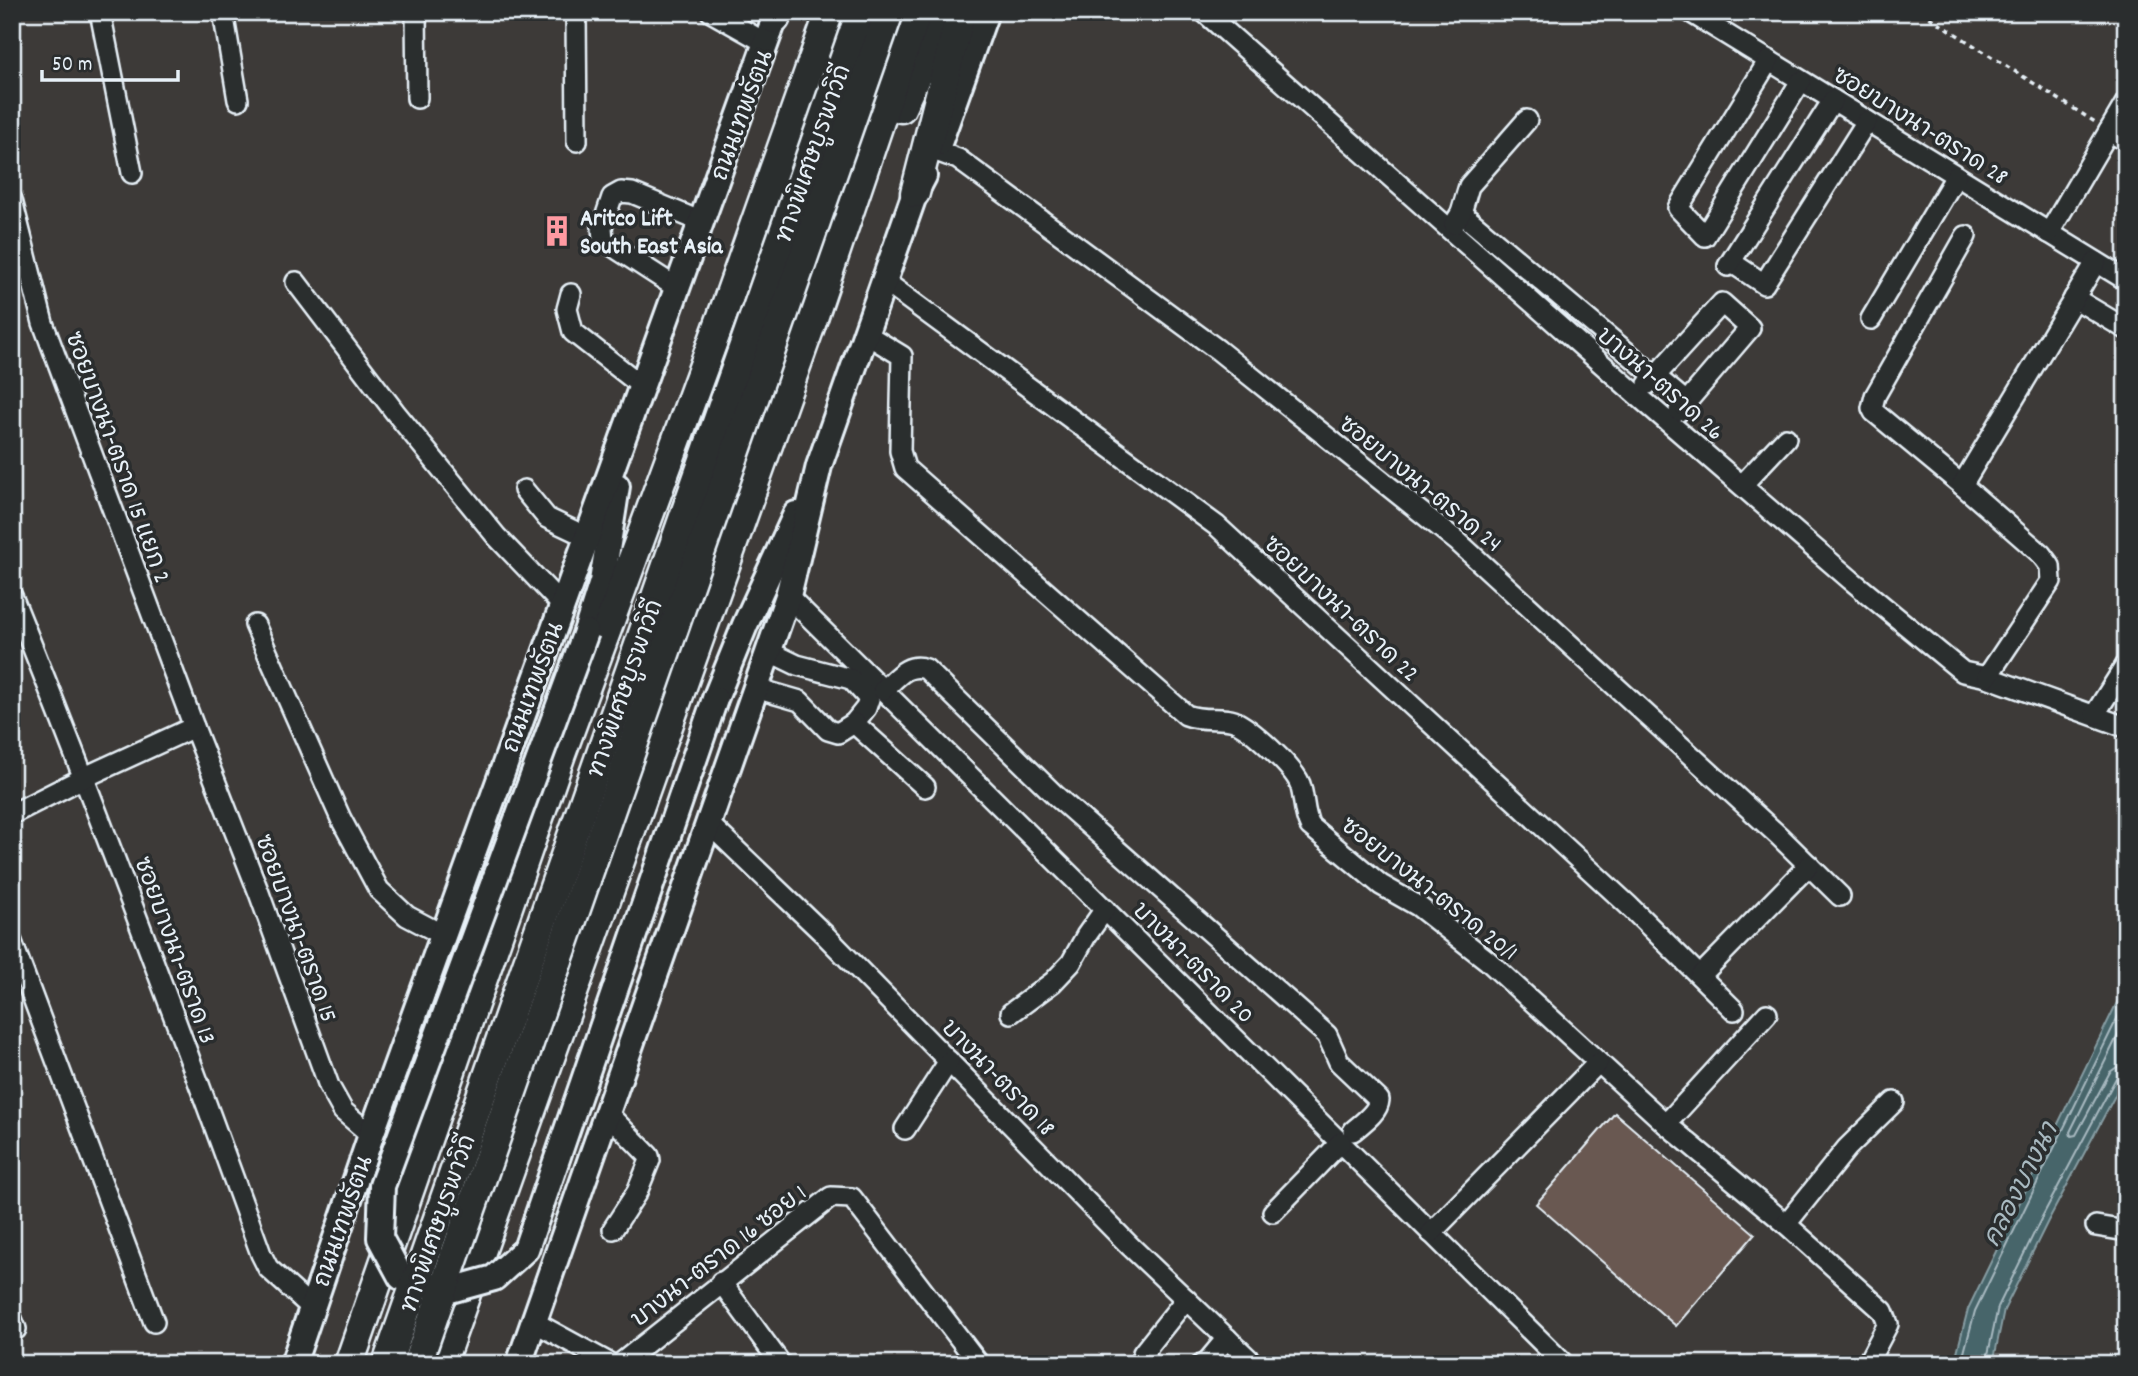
<svg xmlns="http://www.w3.org/2000/svg" width="2138" height="1376" viewBox="0 0 2138 1376" font-family="Dekko,'Playpen Sans Thai',sans-serif">
<style>
.water{fill:#47656b;stroke:#879da3;stroke-width:2}
.lines{fill:none;stroke-linecap:round;stroke-linejoin:round}
.shore{stroke:#a8b9c0;stroke-width:2}
.building{fill:#695951;stroke:#e8f1f8;stroke-width:2}
.minor-casing{stroke:#e8f1f8;stroke-width:24}
.major-casing{stroke:#e8f1f8;stroke-width:30}
.highway-casing{stroke:#e8f1f8;stroke-width:33}
.path{stroke:#e8f1f8;stroke-width:3.5;stroke-dasharray:5 5;stroke-linecap:butt}
.minor{stroke:#2a2d2e;stroke-width:19}
.major{stroke:#2a2d2e;stroke-width:24}
.highway{stroke:#2a2d2e;stroke-width:28}
.major-bridge-casing{stroke:#e8f1f8;stroke-width:30;stroke-linecap:butt}
.highway-bridge-casing{stroke:#e8f1f8;stroke-width:33;stroke-linecap:butt}
.major-bridge{stroke:#2a2d2e;stroke-width:24}
.highway-bridge{stroke:#2a2d2e;stroke-width:28}
.labels{text-anchor:middle;stroke-width:7;stroke-linejoin:round;paint-order:stroke}
.street-label{font-size:24px;fill:#e8f1f8;stroke:#2a2d2e}
.poi-label{font-size:24px;font-weight:bold;fill:#e8f1f8;stroke:#2a2d2e;text-anchor:start}
.water-label{font-size:26px;font-style:italic;fill:#a8b9c0;stroke:#2a2d2e}
</style>
<rect width="100%" height="100%" fill="#3d3a38"/>
<filter id="ink" filterUnits="userSpaceOnUse"><feTurbulence type="fractalNoise" baseFrequency=".0143" numOctaves="2"/><feDisplacementMap in="SourceGraphic" scale="14" xChannelSelector="R" yChannelSelector="G"/><feConvolveMatrix kernelMatrix="1 2 1 2 8 2 1 2 1" color-interpolation-filters="sRGB"/></filter>
<g filter="url(#ink)">
<polygon class="water" points="2126,984 2126,1075 2048,1221 2004,1310 1993,1364 1954,1364 1968,1309"/>
<g class="lines">
<g class="shore">
<polyline points="2126,1019 2070,1132 2071,1136 2076,1135 2110,1072 2117,1067 2126,1065"/>
<polyline points="1961,1364 1975,1311 2126,1000"/>
<polyline points="1986,1364 1998,1307 2042,1217 2116,1078 2126,1074"/>
</g>
</g>
<polygon class="building" points="1615,1113 1755,1234 1676,1326 1536,1204"/>
<g class="lines">
<defs>
<g id="minor">
<polyline points="100,12 132,173"/>
<polyline points="223,12 238,100"/>
<polyline points="416,12 417,98"/>
<polyline points="576,12 577,141"/>
<polyline points="711,12 766,43"/>
<polyline points="1204,12 1638,396 1851,580 1963,672 1987,677 2125,727"/>
<polyline points="1690,12 2126,280"/>
<polyline points="1769,60 1678,208 1705,236 1801,81"/>
<polyline points="2109,131 2126,141"/>
<polyline points="936,151 958,159 1218,350 1457,541 1779,836 1840,896"/>
<polyline points="12,200 43,323 194,727 259,893 329,1086 343,1111 371,1135"/>
<polyline points="1461,213 1686,402"/>
<polyline points="1454,224 1461,213 1469,186 1527,120"/>
<polyline points="2049,233 2126,102"/>
<polyline points="1966,236 1875,396 1872,408 1874,412 1962,485 2041,554 2050,566 2051,581 1987,677"/>
<polyline points="1731,262 1764,284 1867,121"/>
<polyline points="1728,266 1833,100"/>
<polyline points="884,281 1217,526 1628,905 1734,1010"/>
<polyline points="296,282 395,412 496,536 562,605"/>
<polyline points="677,288 603,240 602,227 612,197 621,192 632,193 702,222"/>
<polyline points="571,294 567,309 573,332 642,386"/>
<polyline points="2074,298 2126,329"/>
<polyline points="1871,319 1956,176"/>
<path d="M 866,334 L 902,356 L 900,451 L 905,468 L 1186,715 C 1204,722 1220,716 1234,721 C 1251,728 1294,768 1300,784 C 1305,799 1303,812 1310,826 L 1381,885 L 1418,906 L 1487,960 L 1666,1124 L 1786,1224 L 1883,1311 L 1888,1324 L 1867,1364"/>
<polyline points="1648,384 1722,303 1750,328 1679,411"/>
<polyline points="1742,485 1786,438"/>
<polyline points="1962,485 2096,262"/>
<polyline points="524,490 547,518 587,537"/>
<path d="M 12,596 C 100,814 181,1033 261,1254 L 268,1268 L 312,1308"/>
<polyline points="788,596 1564,1364"/>
<polyline points="255,625 341,819 379,890 407,916 443,935"/>
<polyline points="768,651 797,665 851,679 869,699 866,708 854,723"/>
<polyline points="755,688 800,701 828,730 838,733 854,723 925,787"/>
<path d="M 883,690 C 896,679 907,662 926,669 L 1056,796 L 1327,1035 L 1339,1062 L 1379,1100 C 1378,1113 1362,1123 1353,1131"/>
<polyline points="2095,714 2126,665"/>
<polyline points="12,814 85,777 194,727"/>
<polyline points="709,824 824,934 1130,1246 1254,1364"/>
<polyline points="12,942 154,1322"/>
<polyline points="1700,976 1809,865"/>
<polyline points="1011,1013 1053,982 1071,963 1086,936 1105,909"/>
<polyline points="607,1113 649,1156 650,1160 637,1192 613,1229"/>
<polyline points="1666,1124 1767,1014"/>
<polyline points="905,1129 949,1061"/>
<polyline points="1273,1212 1341,1142"/>
<polyline points="1786,1224 1847,1148 1894,1102"/>
<polyline points="2096,1226 2126,1231"/>
<polyline points="1431,1233 1598,1063"/>
<polyline points="721,1282 781,1364"/>
<polyline points="12,1319 16,1329"/>
<polyline points="534,1322 611,1364"/>
<polyline points="1143,1353 1186,1299"/>
<polyline points="620,1364 831,1197 852,1198 979,1364"/>
<polyline points="1202,1364 1207,1362 1227,1338"/>
</g>
<g id="major">
<polyline points="939,143 986,12"/>
<polyline points="586,632 602,582 617,486"/>
<polyline points="715,699 745,625 796,514"/>
<polyline points="293,1364 371,1135 777,12"/>
<polyline points="519,1364 788,596 819,466 915,193 924,176"/>
</g>
<g id="highway">
<polyline points="775,19 778,12"/>
<polyline points="901,108 946,12"/>
<polyline points="915,193 961,12"/>
<polyline points="349,1364 561,754 728,300 830,12"/>
<polyline points="441,1364 811,324 917,12"/>
</g>
</defs>
<use href="#minor" class="minor-casing"/>
<use href="#major" class="major-casing"/>
<use href="#highway" class="highway-casing"/>
<polyline class="path" points="1921,12 2095,122"/>
<use href="#minor" class="minor"/>
<use href="#major" class="major"/>
<use href="#highway" class="highway"/>
<defs>
<polyline id="major-bridge" points="586,632 382,1186 380,1238 401,1277 447,1291 494,1278 526,1249 715,699"/>
<g id="highway-bridge">
<polyline points="387,1364 861,12"/>
<polyline points="417,1364 889,12"/>
</g>
</defs>
<use href="#major-bridge" class="major-bridge-casing"/>
<use href="#highway-bridge" class="highway-bridge-casing"/>
<use href="#major-bridge" class="major-bridge"/>
<use href="#highway-bridge" class="highway-bridge"/>
</g>
</g>
<defs>
<symbol id="building-bare" viewBox="-9 -9 18 18"><path d="M-4-6H4V6H1V3H-1V6H-4ZM-2.5-4.3h1.7v1.8h-1.7ZM.8-4.3h1.7v1.8H.8ZM-2.5-1h1.7V.8h-1.7ZM.8-1h1.7V.8H.8Z" fill="#ff9aa2" stroke="#2a2d2e" stroke-width="2.5" paint-order="stroke"/></symbol>
</defs>
<g fill-rule="evenodd">
<use href="#building-bare" x="535" y="209" width="44" height="44"/>
</g>
<g class="labels">
<g class="street-label">
<text transform="translate(741 115) rotate(-70)" y="8">ถนนเทพรัตน</text>
<text transform="translate(1921 125) rotate(32)" y="8">ซอยบางนา-ตราด 28</text>
<text transform="translate(812 153) rotate(-71)" y="8">ทางพิเศษบูรพาวิถี</text>
<text transform="translate(1661 383) rotate(41)" y="8">บางนา-ตราด 26</text>
<text transform="translate(119 457) rotate(70)" y="8">ซอยบางนา-ตราด 15 แยก 2</text>
<text transform="translate(1421 483) rotate(39)" y="8">ซอยบางนา-ตราด 24</text>
<text transform="translate(1342 608) rotate(43)" y="8">ซอยบางนา-ตราด 22</text>
<text transform="translate(532 687) rotate(-70)" y="8">ถนนเทพรัตน</text>
<text transform="translate(624 688) rotate(-71)" y="8">ทางพิเศษบูรพาวิถี</text>
<text transform="translate(1430 888) rotate(38)" y="8">ซอยบางนา-ตราด 20/1</text>
<text transform="translate(297 928) rotate(70)" y="8">ซอยบางนา-ตราด 15</text>
<text transform="translate(176 950) rotate(70)" y="8">ซอยบางนา-ตราด 13</text>
<text transform="translate(1194 962) rotate(45)" y="8">บางนา-ตราด 20</text>
<text transform="translate(999 1077) rotate(46)" y="8">บางนา-ตราด 18</text>
<text transform="translate(342 1221) rotate(-71)" y="8">ถนนเทพรัตน</text>
<text transform="translate(437 1223) rotate(-71)" y="8">ทางพิเศษบูรพาวิถี</text>
<text transform="translate(718 1255) rotate(-38)" y="8">บางนา-ตราด 16 ซอย 1</text>
</g>
<g class="poi-label">
<text x="580" y="225">Aritco Lift<tspan x="580" dy="28">South East Asia</tspan></text>
</g>
<g class="water-label">
<text transform="translate(2019 1184) rotate(-63)" y="9">คลองบางนา</text>
</g>
</g>
<rect width="2138" height="1376" fill="none" stroke="#2a2d2e" stroke-width="42"/>
<rect x="21" y="21" width="2096" height="1334" fill="none" stroke="#e8f1f8" stroke-width="2.5" filter="url(#ink)"/>
<path d="M42 70v10h136v-10" fill="none" stroke="#e8f1f8" stroke-width="3.5"/>
<text x="52" y="70" font-size="21" fill="#e8f1f8" stroke="#2a2d2e" stroke-width="5" paint-order="stroke">50 m</text>
</svg>
